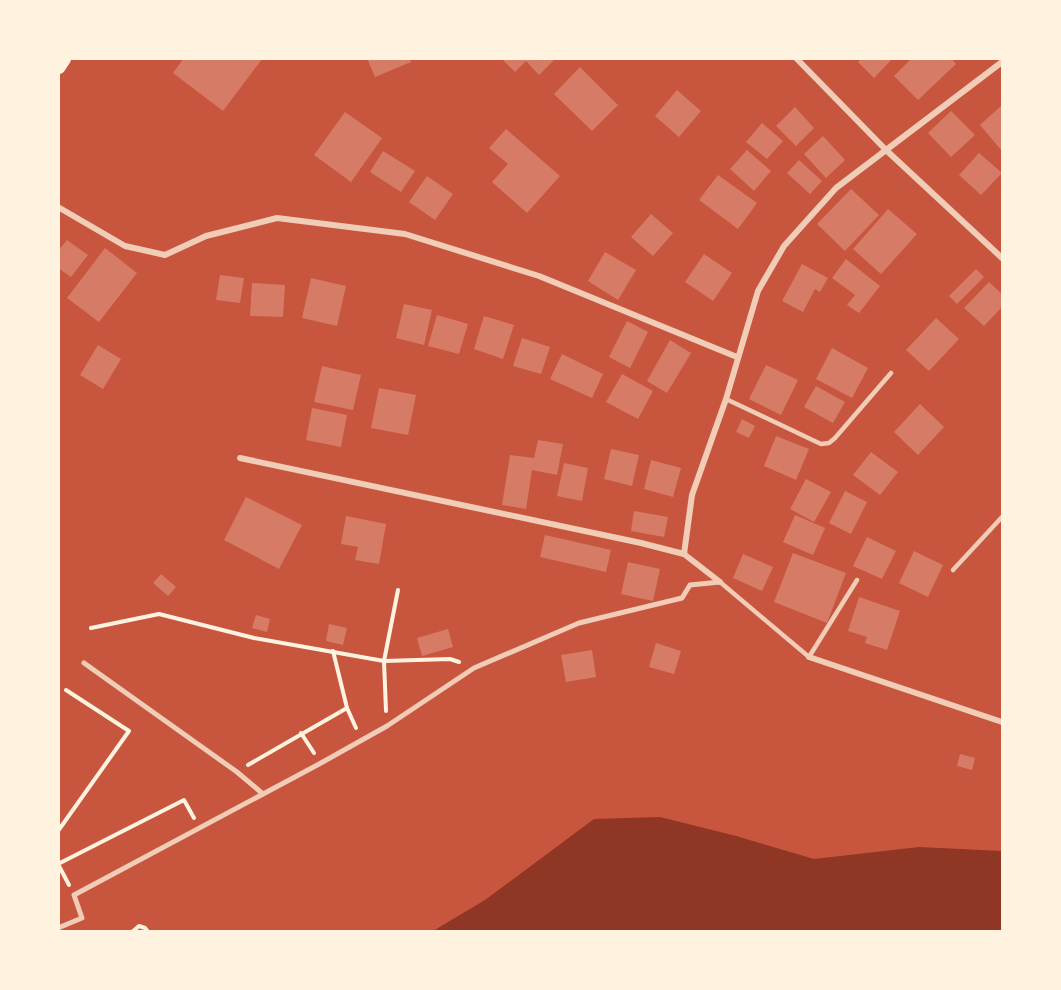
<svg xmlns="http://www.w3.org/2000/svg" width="1061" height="990" viewBox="0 0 1061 990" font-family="Manrope,sans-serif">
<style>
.water{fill:#8f3625}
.building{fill:#d67c66}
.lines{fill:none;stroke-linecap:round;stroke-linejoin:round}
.path{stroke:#fff3e0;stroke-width:4}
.service{stroke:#f1ccb7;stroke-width:4.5}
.pedestrian{stroke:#f1ccb7;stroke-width:5}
.minor{stroke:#f1ccb7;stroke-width:6}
.primary{stroke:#fff3e0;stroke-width:15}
</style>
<rect width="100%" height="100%" fill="#c8553d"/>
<polygon class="water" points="660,817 736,836 814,859 919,847 1002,851 1002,931 433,931 485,900 594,819"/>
<g class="building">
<polygon points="184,58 260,58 262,59 223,111 173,73"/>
<polygon points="367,58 409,58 411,62 375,77"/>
<polygon points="501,58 556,58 539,75 526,61 515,72"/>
<polygon points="862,58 893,58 874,78 858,62"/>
<polygon points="912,58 951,58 956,64 918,100 894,76"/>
<polygon points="580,67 618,105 592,131 554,94"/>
<polygon points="677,90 701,111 679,137 655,116"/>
<polygon points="1002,105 1002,151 980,125"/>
<polygon points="795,107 814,128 796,146 776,126"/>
<polygon points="951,111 975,135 951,157 928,133"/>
<polygon points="345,112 382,138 351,182 314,155"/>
<polygon points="762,123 783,141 767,159 746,142"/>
<polygon points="506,129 560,176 527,213 492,182 508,164 489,148"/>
<polygon points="823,136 845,160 826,178 804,154"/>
<polygon points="747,150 771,171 754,191 730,169"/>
<polygon points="383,151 415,171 401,192 370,172"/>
<polygon points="979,153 1002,173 981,195 959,175"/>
<polygon points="799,160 822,181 810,194 787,173"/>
<polygon points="718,175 757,203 738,229 699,200"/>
<polygon points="427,176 453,194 435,220 409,202"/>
<polygon points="851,189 879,215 845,251 817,224"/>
<polygon points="888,209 917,234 881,274 853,249"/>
<polygon points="651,214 673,233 653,256 631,237"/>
<polygon points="67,240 88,255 71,277 58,268 58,251"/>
<polygon points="105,248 137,273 99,322 67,298"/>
<polygon points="605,252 636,270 618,300 588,281"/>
<polygon points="704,254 732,273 713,301 685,282"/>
<polygon points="846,259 880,286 859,313 847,305 855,295 832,278"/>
<polygon points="802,264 828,278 820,292 815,289 803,312 782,301"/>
<polygon points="976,269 984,277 957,304 949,296"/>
<polygon points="220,275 244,278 240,303 216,300"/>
<polygon points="311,278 346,286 337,326 302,318"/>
<polygon points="989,282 1002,294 1002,307 984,326 964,308"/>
<polygon points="252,283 285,285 283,317 250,316"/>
<polygon points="404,304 432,310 424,345 396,338"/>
<polygon points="437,315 468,324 459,354 428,346"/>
<polygon points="484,316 514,325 503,359 474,349"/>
<polygon points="936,318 959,339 929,371 906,350"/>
<polygon points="627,321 648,332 630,368 609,357"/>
<polygon points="522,338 550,347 541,374 513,366"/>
<polygon points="670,340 691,353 667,393 647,381"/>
<polygon points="98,345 121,359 103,389 80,375"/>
<polygon points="832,348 868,368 852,398 816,379"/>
<polygon points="562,354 603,374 592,398 550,379"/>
<polygon points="766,365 798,380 781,415 749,399"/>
<polygon points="322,366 361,375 353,410 314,402"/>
<polygon points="622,374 653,391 638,419 606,402"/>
<polygon points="816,386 845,402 833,423 804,407"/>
<polygon points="379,388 416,395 408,435 371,428"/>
<polygon points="920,404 944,427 918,455 894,432"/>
<polygon points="312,408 347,415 341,447 306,440"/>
<polygon points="742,419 755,426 749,438 736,432"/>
<polygon points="776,436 809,449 796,480 764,466"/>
<polygon points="538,440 563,444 557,475 532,470 526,509 502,505 510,455 534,458"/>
<polygon points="611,449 639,455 632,486 604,479"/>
<polygon points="871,452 898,472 880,495 853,475"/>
<polygon points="651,460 681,468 673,497 644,489"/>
<polygon points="564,463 588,468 582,501 557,496"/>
<polygon points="806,479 831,492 814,522 790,509"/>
<polygon points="845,491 867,502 851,534 829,523"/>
<polygon points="246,497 302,525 279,569 224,540"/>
<polygon points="634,511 668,517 664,537 631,531"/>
<polygon points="795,515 825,528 813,555 783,542"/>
<polygon points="346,516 386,524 379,564 355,560 358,547 341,544"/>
<polygon points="545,535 611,550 606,572 540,557"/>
<polygon points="867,537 896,551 882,579 853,566"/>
<polygon points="914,551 943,565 928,597 899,583"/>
<polygon points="793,553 846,573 827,623 774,602"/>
<polygon points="743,554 773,567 762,591 733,578"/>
<polygon points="628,562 660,569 653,601 621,594"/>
<polygon points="161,574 176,587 168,596 153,583"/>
<polygon points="859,597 900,611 887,650 865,643 867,637 848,631"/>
<polygon points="256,615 270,619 267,632 252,628"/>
<polygon points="329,624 347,628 343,645 326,641"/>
<polygon points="448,629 453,647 422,656 417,638"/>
<polygon points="656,643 681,651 674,674 649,667"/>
<polygon points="592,650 596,677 566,682 561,655"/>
<polygon points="960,754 975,758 972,770 957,766"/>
</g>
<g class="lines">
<g class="path">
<polyline points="91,628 159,614 254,638 384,661 450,659 459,662"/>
<polyline points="333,651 347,708 356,728"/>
<polyline points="386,711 384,661 398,590"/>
<polyline points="301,733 314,753"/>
<polyline points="248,765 347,708"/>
<polyline points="58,831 129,731 66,690"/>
<polyline points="58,864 184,800 194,818"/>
<polyline points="58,864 69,885"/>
<polyline points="132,932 139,926 145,928 148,932"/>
</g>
<g class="service">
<polyline points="726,399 821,444 829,443 835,438 891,373"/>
<polyline points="953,570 1002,517"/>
<polyline points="720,582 809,657 857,580"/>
</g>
<g class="pedestrian">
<polyline points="84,663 237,772 263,794"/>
<polyline points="58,928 82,918 74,895 321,763 387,726 474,668 579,623 682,598 690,585 720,582"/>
</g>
<g class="minor">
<polyline points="796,58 886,150 1002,258"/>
<polyline points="58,207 125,246 165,255 206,236 277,218 405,234 539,276 737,357"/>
<polyline points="240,458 641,543 684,554 720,582"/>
<polyline points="684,554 692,495 726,399 758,291 784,246 836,188 1002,62"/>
<polyline points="809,657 1002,722"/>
</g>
<polyline class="primary" points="58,67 64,58"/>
</g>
<rect width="1061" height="990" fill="none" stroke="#fff3e0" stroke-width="120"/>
</svg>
